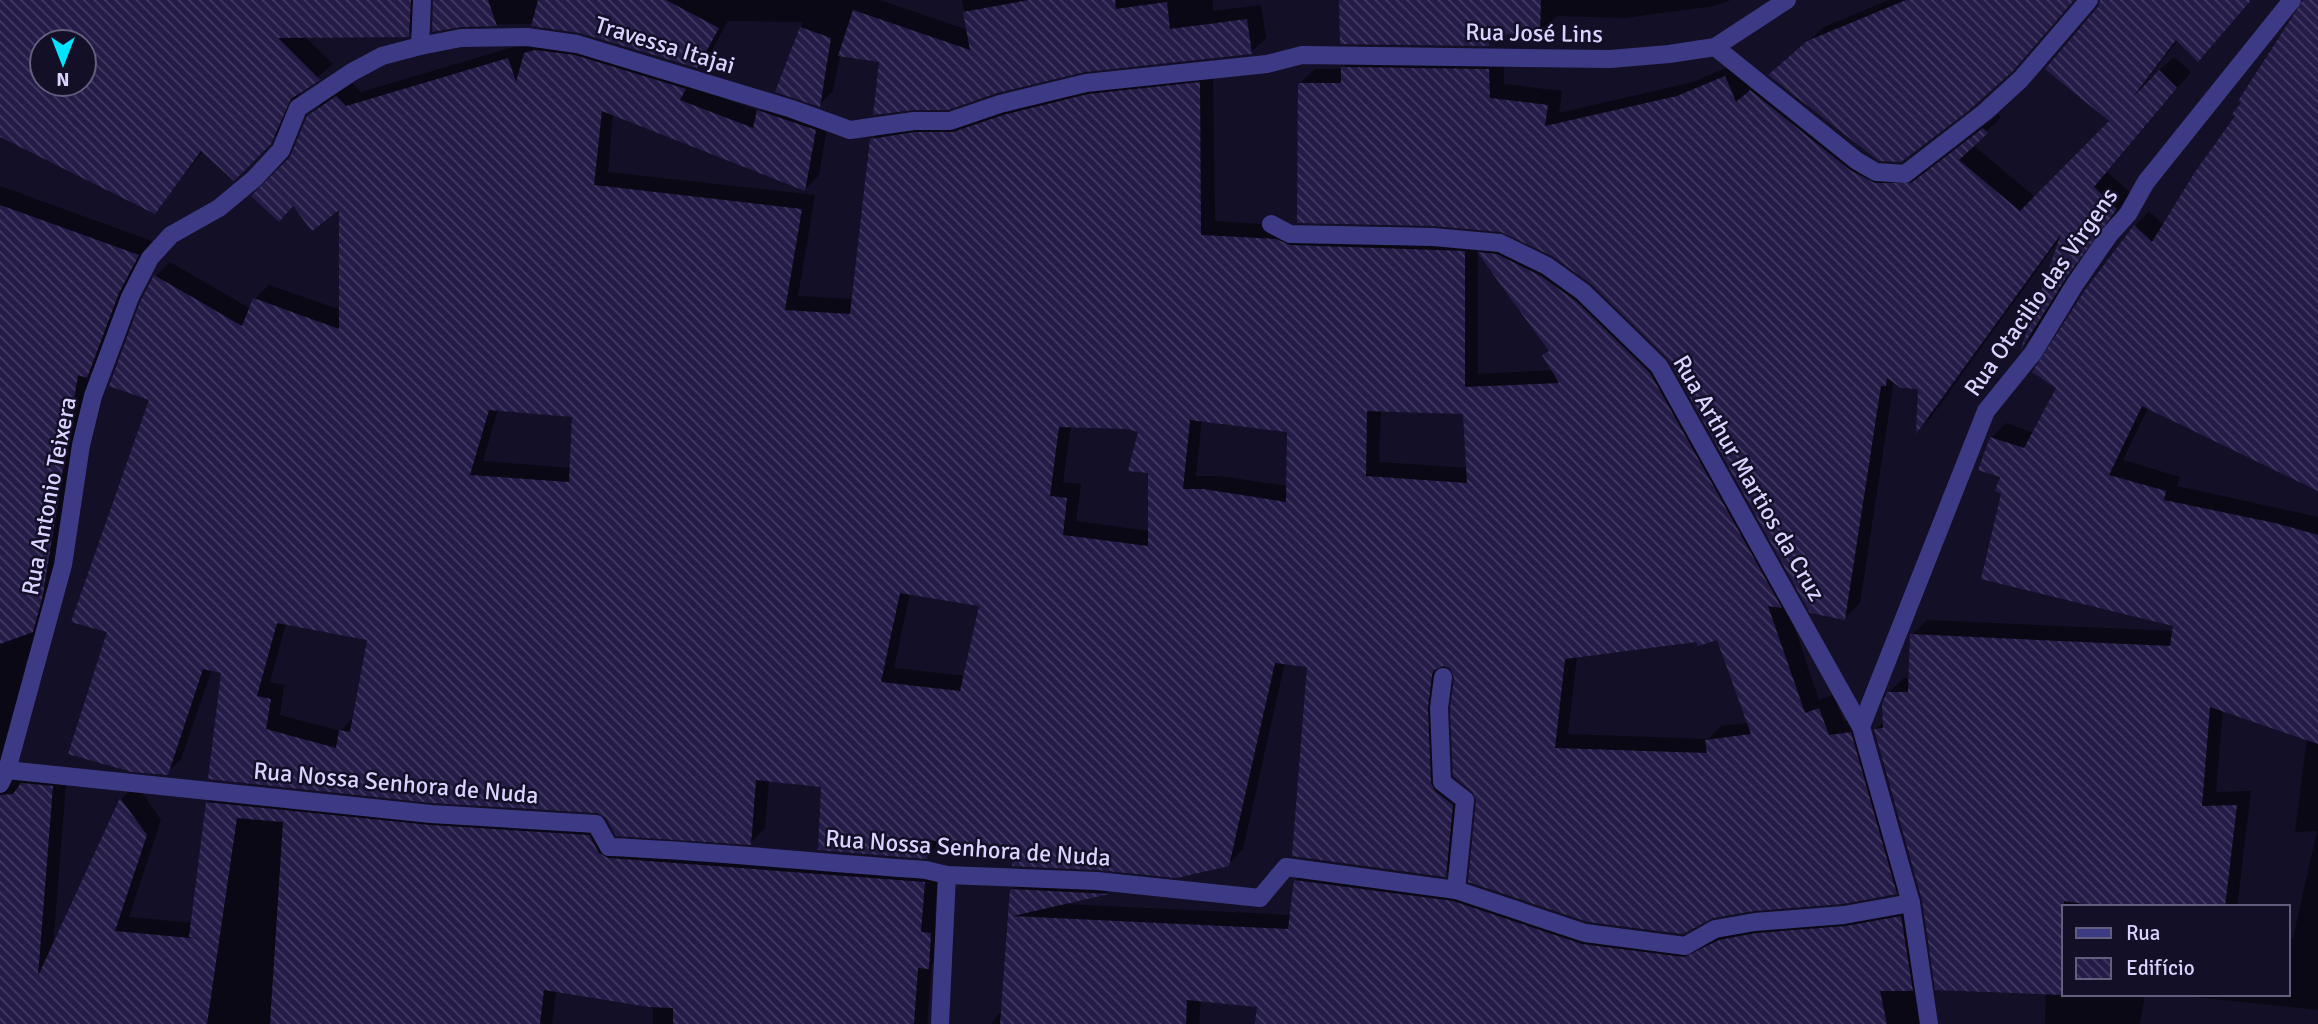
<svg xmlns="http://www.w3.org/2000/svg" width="2318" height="1024" viewBox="0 0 2318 1024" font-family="Signika,sans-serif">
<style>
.shadow{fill:#0007;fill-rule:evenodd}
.building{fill:url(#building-back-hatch);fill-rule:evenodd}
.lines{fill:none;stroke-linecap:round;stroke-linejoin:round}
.service{stroke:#3d3a85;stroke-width:18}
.minor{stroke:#3d3a85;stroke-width:18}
.labels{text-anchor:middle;stroke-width:5;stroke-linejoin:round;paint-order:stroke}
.street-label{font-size:24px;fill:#d9d4ff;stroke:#130f26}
</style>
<defs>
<pattern id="building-back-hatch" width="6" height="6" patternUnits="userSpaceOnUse" patternTransform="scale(1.75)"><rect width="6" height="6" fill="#241b47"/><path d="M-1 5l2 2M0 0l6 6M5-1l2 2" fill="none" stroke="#433b63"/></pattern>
</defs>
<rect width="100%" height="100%" fill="#130f26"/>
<g class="shadow">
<path d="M 0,0 L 424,0 L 423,21 L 408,35 L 304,36 L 333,64 L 302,90 L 285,127 L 234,178 L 204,150 L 155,212 L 0,135 ZM 42,42 L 84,42 L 84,84 L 42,84 Z"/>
<polygon points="434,0 880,0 968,30 962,0 1213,0 1213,11 1261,5 1266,38 1251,52 881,61 840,55 833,91 819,105 777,91 803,22 728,21 711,52 696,66 581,31 528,24 460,25"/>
<polygon points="1349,0 1731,0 1714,6 1625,18 1557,16 1539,33 1500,33 1489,44"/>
<polygon points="1889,0 2074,0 1770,75 1824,27"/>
<polygon points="2122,0 2251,0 2198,60 2178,40 2143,85 2174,57 2191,72 2107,172 2131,193 2080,261 2035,334 2024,344 2061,237 1931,417 1918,430 1920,388 1894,380 1860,603 1845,618 1670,359 1591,281 1300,83 1315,69 1342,69 1357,53 1504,55 1504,84 1562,91 1559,113 1693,82 1740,62 1751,89 1766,76 1865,156 1890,169 1928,169 1999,114 2001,117 1973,145 2036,198 2111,121"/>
<polygon points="2304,0 2318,0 2318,489 2148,407 2123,460 2180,477 2177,486 2318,517 2318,1010 2167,994 2288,994 2288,938 2293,938 2317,831 2295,832 2307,738 2223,709 2216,792 2251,791 2237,907 2064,907 2064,994 2145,994 2140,1024 2045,1024 2046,992 1924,900 1875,730 1885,721 1888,693 1904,678 1910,678 1912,635 1927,620 2174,631 2175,625 2003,493 2002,476 1991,438 2006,423 2034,433 2135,226 2149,211 2164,225 2238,116 2243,103 2240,100 2277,39 2303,7"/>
<path d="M 551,36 L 759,111 L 773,97 L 829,115 L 819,175 L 805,189 L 613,114 L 608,172 L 815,195 L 798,296 L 853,299 L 872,139 L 886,125 L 1213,69 L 1215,221 L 1478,238 L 1478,374 L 1554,370 L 1550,350 L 1479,252 L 1493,239 L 1512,240 L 1664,359 L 1786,602 L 1819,700 L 1833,695 L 1844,721 L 1865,719 L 1910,878 L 1896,892 L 1478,800 L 1456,678 L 1452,667 L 1445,664 L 1441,693 L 1449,777 L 1467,790 L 1460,861 L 1445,875 L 1309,666 L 1285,662 L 1243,849 L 1229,864 L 1015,850 L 941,840 L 927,857 L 823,785 L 769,780 L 765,828 L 751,843 L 607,817 L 597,811 L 210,778 L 223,672 L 212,669 L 181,759 L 167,773 L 110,631 L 151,399 L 155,277 L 170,262 L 251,309 L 255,299 L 269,285 L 341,310 L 341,206 L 291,158 L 309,117 L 324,101 L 352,83 L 361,92 ZM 498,409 L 574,415 L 572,468 L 483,461 ZM 1381,410 L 1465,412 L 1468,468 L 1379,462 ZM 1202,419 L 1288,430 L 1288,486 L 1219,476 L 1196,476 ZM 1071,426 L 1129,427 L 1140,431 L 1149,471 L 1149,531 L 1076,521 L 1081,484 L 1063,482 ZM 910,593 L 981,604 L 965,676 L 894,668 ZM 286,623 L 369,639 L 355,716 L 340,731 L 280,715 L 284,685 L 270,682 ZM 1718,638 L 1748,723 L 1721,726 L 1708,739 L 1568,734 L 1577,656 Z"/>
<polygon points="0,186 152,241 133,277 101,362 90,374 57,578 38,650 26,661 20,713 5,776 18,781 30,768 67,772 53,946 121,799 136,784 161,820 129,917 193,923 207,803 222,788 604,821 614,839 938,867 935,918 945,919 943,953 932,964 927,1024 653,1024 653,1006 556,990 552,1024 0,1024"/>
<polygon points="1311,866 1597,930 1700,943 1735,926 1916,902 1934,1024 1257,1024 1259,1005 1201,1000 1199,1024 991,1024 1003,1008 1012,890 1027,875 1121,879 1108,892 1063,904 1291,915 1296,880"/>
</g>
<g class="building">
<path d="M 0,0 L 411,0 L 409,37 L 278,38 L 320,80 L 291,99 L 271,144 L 234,181 L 201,151 L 155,214 L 0,137 ZM 42,42 L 84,42 L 84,84 L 42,84 Z"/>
<polygon points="433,0 488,0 497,26 461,27 432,32"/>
<polygon points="538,0 666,0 719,28 697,68 580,33 531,26"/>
<polygon points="1029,0 1115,0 1116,9 1167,2 1170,29 1247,19 1252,54 1085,72 997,93 948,110 913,110 873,115 879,62 838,56 853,10 970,50 963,12"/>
<polygon points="1339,0 1541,0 1540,35 1489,34 1489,46 1340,44"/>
<polygon points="1906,0 2074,0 2013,71 1967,112 1901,162 1879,161 1768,75 1807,41"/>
<polygon points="2100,0 2251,0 2198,62 2176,40 2133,97 2159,70 2177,88 2094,187 2117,209 2066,278 2020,351 2061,234 1916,434 1918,389 1901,388 1887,378 1886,386 1881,386 1845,620 1810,613 1669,360 1590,283 1552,256 1501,232 1433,226 1297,223 1298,83 1341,83 1341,67 1489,69 1490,98 1548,105 1545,126 1677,96 1725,76 1736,102 1750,90 1850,170 1875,183 1911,183 1983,128 1988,133 1959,160 2020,211 2109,121 2045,69 2098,7"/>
<polygon points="2303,0 2318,0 2318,491 2142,406 2109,475 2166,491 2164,500 2275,523 2318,535 2318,744 2210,707 2202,806 2237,805 2225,907 2104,907 2064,901 2064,995 1935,990 1922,900 1874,729 1883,728 1882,704 1887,692 1908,692 1910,634 2170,646 2173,626 1981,579 2001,494 1995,491 2000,477 1978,470 1990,437 2024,448 2056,388 2032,372 2085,290 2134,225 2152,242 2195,172 2235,116 2232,114 2241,103 2238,101"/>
<polygon points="800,27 831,38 820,107 775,92"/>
<path d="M 535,50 L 575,55 L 686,89 L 680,100 L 753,128 L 757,110 L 816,130 L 805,191 L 602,111 L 594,185 L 802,209 L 785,310 L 850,314 L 870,139 L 915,132 L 953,132 L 1003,115 L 1088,94 L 1200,82 L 1201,235 L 1276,239 L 1290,245 L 1465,251 L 1465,387 L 1559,383 L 1542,355 L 1549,351 L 1477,252 L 1497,254 L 1541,276 L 1576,301 L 1650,373 L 1782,608 L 1768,606 L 1805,713 L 1819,708 L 1829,735 L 1851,732 L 1897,894 L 1843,904 L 1754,911 L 1713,918 L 1683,934 L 1588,922 L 1468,882 L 1476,800 L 1472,792 L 1453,776 L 1450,709 L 1454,678 L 1450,668 L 1444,666 L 1434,670 L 1432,675 L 1428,708 L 1431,783 L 1435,791 L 1453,805 L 1446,877 L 1292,856 L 1307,667 L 1275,663 L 1229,866 L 1177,878 L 1097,870 L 1012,866 L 1013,851 L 929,840 L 927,859 L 818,850 L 821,787 L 756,780 L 751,845 L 616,836 L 606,818 L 597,813 L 432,803 L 208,779 L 221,673 L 203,669 L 168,775 L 132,772 L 68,754 L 107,632 L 71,622 L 149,400 L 109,386 L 140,302 L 154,275 L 242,326 L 253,298 L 339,329 L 339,210 L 312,231 L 293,206 L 279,222 L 251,196 L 290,157 L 307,116 L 336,96 L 346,106 L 508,58 L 516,82 L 524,53 ZM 489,410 L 572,417 L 569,482 L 470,475 ZM 1367,411 L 1463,414 L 1467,483 L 1366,476 ZM 1190,420 L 1287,432 L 1286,502 L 1203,489 L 1183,489 ZM 1059,427 L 1128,429 L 1138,432 L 1128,471 L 1148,473 L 1148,546 L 1063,535 L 1067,498 L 1050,496 ZM 900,593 L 979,606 L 960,691 L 881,682 ZM 277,623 L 367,640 L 350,732 L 339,730 L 336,748 L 266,729 L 271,699 L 257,696 ZM 1717,640 L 1751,734 L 1705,740 L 1707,753 L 1555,748 L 1565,659 L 1696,642 L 1698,646 Z"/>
<polygon points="0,205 139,255 119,293 87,378 78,375 43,595 33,632 0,644"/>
<polygon points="21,783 53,786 38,976 120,798 147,835 115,931 201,939 189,937 206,802 430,825 589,835 599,853 608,858 925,882 921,932 931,933 929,969 918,968 914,1024 673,1024 673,1008 649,1007 544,990 540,1024 270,1024 283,822 237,818 207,1024 0,1024 0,795 13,794"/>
<polygon points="1294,880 1453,901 1582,944 1684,957 1719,940 1756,933 1846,926 1901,916 1913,991 1880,991 1887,1024 1255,1024 1257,1007 1187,1000 1186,1024 1000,1024 1010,889 1109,894 1013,916 1288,929"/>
</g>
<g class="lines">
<polyline class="service" points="1443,677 1439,708 1442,782 1465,800 1456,890"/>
<g class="minor">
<polyline points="420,46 422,0"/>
<polyline points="1715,47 1857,161 1876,172 1905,174 1985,112 2021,79 2089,0"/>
<polyline points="1271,224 1290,234 1433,237 1500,243 1547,266 1583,292 1659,366 1861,727 1911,903 1929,1024"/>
<polyline points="1861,727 1986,411 2033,353 2075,284 2109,235 2128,214 2146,182 2292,0"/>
<path d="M 7,770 L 431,814 L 596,824 L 609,847 C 715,851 820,863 926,870 L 947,875 L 1097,881 L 1260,898 L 1286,867 L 1456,890 L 1585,933 L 1685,946 L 1715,929 L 1755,922 L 1844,915 L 1911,903"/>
<polyline points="0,784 7,770 63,565 81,445 93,396 130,297 150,258 171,235 219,208 254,179 281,150 298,108 352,72 382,56 420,46 461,38 527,37 577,44 792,109 850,130 914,121 950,121 1000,104 1086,83 1267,64 1302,55 1610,59 1669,54 1715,47 1787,0"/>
<polyline points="940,1024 947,875"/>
</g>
</g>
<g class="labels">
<g class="street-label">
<text transform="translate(1534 33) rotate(1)" y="8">Rua José Lins</text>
<text transform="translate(665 45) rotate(17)" y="8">Travessa Itajai</text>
<text transform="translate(2041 292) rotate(-55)" y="8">Rua Otacilio das Virgens</text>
<text transform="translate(1749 478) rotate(60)" y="8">Rua Arthur Martios da Cruz</text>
<text transform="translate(49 496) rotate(-79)" y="8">Rua Antonio Teixera</text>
<text transform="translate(396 783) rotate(5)" y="8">Rua Nossa Senhora de Nuda</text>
<text transform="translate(968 848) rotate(4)" y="8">Rua Nossa Senhora de Nuda</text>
</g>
</g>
<rect x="2062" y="905" width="228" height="91" fill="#130f26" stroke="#625e7d" stroke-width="2"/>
<rect x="2076" y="928" width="35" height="10" fill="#3d3a85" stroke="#625e7d" stroke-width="2"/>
<text x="2126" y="940" font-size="21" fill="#d9d4ff">Rua</text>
<rect x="2076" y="958" width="35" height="21" fill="url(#building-back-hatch)" stroke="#625e7d" stroke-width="2"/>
<text x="2126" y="975" font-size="21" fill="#d9d4ff">Edifício</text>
<g transform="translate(63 63) rotate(180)"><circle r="33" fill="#130f26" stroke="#625e7d" stroke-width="2"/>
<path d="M0-5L12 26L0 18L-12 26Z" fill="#00e5ff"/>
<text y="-10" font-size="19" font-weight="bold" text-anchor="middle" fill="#d9d4ff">N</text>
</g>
</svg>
